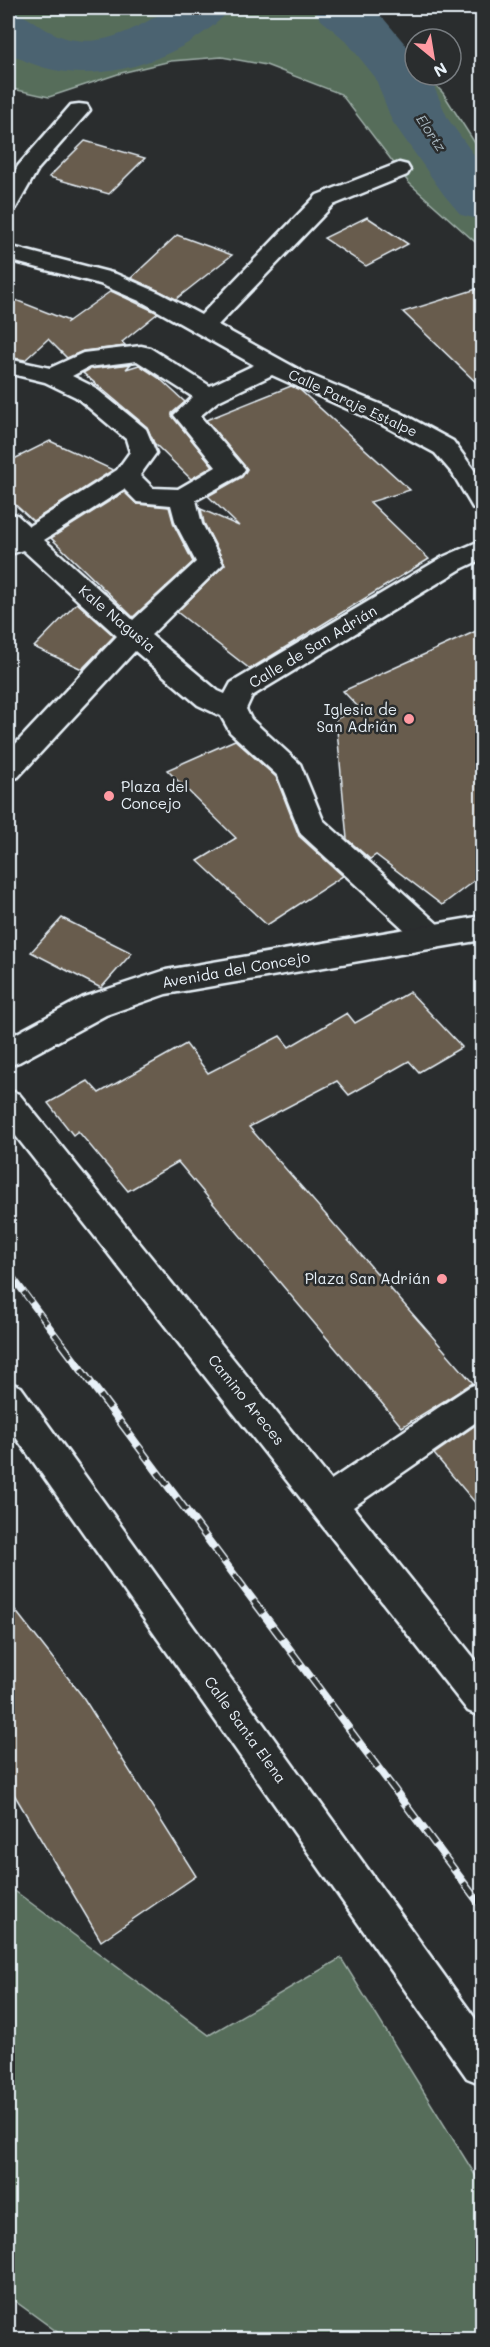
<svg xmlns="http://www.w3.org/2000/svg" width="490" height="2347" viewBox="0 0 490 2347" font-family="Mali,sans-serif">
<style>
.green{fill:#566d5a;stroke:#9fafa9;stroke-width:1.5}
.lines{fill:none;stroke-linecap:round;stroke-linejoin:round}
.river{fill:#4c6471;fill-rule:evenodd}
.building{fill:#675c4e;stroke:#e8f1f8;stroke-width:1.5}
.street-casing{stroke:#e8f1f8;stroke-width:5}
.secondary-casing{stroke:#e8f1f8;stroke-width:5}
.street{fill:#2a2d2e;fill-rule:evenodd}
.secondary{fill:#2a2d2e;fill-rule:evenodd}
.rail-far1-casing{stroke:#e8f1f8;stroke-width:7}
.rail-casing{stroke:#e8f1f8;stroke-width:8}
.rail-far1{stroke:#2a2d2e;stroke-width:4.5;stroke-dasharray:13;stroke-linecap:butt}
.rail{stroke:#2a2d2e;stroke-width:5;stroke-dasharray:16;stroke-linecap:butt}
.poi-dot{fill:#ff9aa2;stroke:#2a2d2e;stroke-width:2}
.labels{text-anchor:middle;stroke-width:5;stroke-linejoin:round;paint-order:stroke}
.far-water-label{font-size:14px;font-style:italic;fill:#aab9c2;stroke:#2a2d2e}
.far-street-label{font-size:14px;fill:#e8f1f8;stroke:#2a2d2e}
.street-label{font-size:15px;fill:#e8f1f8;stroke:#2a2d2e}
.poi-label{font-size:15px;fill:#e8f1f8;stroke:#2a2d2e;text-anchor:end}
</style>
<rect width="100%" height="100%" fill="#2a2d2e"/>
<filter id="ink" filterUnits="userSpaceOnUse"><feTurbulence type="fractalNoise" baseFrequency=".0167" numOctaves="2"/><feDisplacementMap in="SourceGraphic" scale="12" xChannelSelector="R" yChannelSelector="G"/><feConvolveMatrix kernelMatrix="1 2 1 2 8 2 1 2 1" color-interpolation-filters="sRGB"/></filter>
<g filter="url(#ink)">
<g class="green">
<polygon points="8,8 361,8 372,15 415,63 415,75 426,75 443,93 482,154 482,248 409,183 341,94 266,65 222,57 171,61 121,73 49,97 8,88"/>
<polygon points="8,1886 209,2035 341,1958 482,2186 482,2339 67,2339 8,2296"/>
</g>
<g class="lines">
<g class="river">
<path d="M 169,8 L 231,8 C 221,21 209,29 196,38 C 140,74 67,88 8,52 L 8,11 C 28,15 35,24 53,33 C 95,53 133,31 169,8 Z"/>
<polygon points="313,8 371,8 384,19 415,56 415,75 429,75 448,119 482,166 482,220 461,215 444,195 392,121 375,77 346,41 320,19"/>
</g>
</g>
<g class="building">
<polygon points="85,141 145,158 109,194 49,177"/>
<polygon points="367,217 408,244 366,266 324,238"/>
<polygon points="177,235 232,255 176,299 131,278"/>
<polygon points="483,287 483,389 403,312"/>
<polygon points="111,291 158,313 122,342 126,346 83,351 67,358 48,339 25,360 8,357 8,297 69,321 66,323"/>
<polygon points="131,364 126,369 139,365 160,379 185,402 172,413 172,416 213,466 191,479 154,443 147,427 83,373 90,369"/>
<polygon points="291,386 300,390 410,490 370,502 429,559 250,669 177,612 225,564 204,523 201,509 239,526 208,496 242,477 247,469 206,420"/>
<polygon points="50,441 113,470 33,521 8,498 8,462"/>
<polygon points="124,492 137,504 169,507 174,525 193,562 133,617 51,538"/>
<polygon points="77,603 114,636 82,669 34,647"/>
<polygon points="483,628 483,874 442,905 376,855 370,859 347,839 336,719 359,708 343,691"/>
<polygon points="235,740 276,777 299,836 343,876 267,925 198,861 236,838 167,770"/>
<polygon points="62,918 132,953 101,988 31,952"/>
<polygon points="410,992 462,1047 419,1072 409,1061 349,1095 337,1081 249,1127 473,1383 402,1427 178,1162 128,1191 78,1131 73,1135 48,1103 88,1081 99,1093 186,1044 208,1073 280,1036 289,1047 347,1013 355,1023"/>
<polygon points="483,1420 483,1512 434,1454"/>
<polygon points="8,1601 83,1697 196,1876 101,1941 8,1784"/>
</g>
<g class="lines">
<defs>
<g id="street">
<polygon points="79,104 87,105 90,110 38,169 16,208 8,210 8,184 18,166 71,105"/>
<path d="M 399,163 L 407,165 L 410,170 L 407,175 L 333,205 L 218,325 L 305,373 L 399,412 L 453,441 L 482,481 L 482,510 L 473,508 L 453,474 L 435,453 L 381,424 L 272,375 L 218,401 L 200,416 L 245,469 L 241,475 L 196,500 L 202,524 L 223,564 L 151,635 L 218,691 L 225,694 L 231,683 L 443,557 L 482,540 L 482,559 L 461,569 L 252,696 L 246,709 L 251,719 L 300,764 L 323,820 L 442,928 L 446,936 L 442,944 L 431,948 L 420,944 L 301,834 L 278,776 L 230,732 L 221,716 L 198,705 L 135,651 L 18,777 L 8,780 L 8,752 L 117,636 L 23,550 L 8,555 L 8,513 L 17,515 L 29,526 L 117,470 L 130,452 L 126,439 L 76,397 L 45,382 L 8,373 L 8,359 L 50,368 L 83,353 L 141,346 L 150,348 L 210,386 L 254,365 L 144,303 L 100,284 L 8,260 L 8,246 L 116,274 L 160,293 L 201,315 L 317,195 ZM 137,361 L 193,397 L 174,415 L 216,467 L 178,489 L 153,488 L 140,475 L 156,453 L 146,429 L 94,387 L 72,376 L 89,367 ZM 124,489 L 137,502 L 171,505 L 176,524 L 196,562 L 133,620 L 44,540 Z"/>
<polygon points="8,1090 19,1094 331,1480 469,1387 482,1382 482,1418 353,1507 482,1668 482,1717 468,1711 8,1126"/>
</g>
<g id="secondary">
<polygon points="482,916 482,940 166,994 106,1015 19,1062 8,1066 8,1038 84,997 166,970"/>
<polygon points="8,1382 21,1387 482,2028 482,2084 467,2078 8,1426"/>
</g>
</defs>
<use href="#street" class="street-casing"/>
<use href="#secondary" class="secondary-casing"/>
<use href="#street" class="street"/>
<use href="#secondary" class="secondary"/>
<defs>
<polyline id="rail-far1" points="8,1271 63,1345"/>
<polyline id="rail" points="62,1344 482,1907"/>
</defs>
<use href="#rail-far1" class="rail-far1-casing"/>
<use href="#rail" class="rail-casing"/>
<use href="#rail-far1" class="rail-far1"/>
<use href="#rail" class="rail"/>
</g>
</g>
<g class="poi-dot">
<circle cx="409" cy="719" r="6"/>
<circle cx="109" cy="796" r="6"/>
<circle cx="442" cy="1279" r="6"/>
</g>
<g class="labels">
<g class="far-water-label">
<text transform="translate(431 133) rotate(56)" y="5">Elortz</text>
</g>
<g class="far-street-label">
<text transform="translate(353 403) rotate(25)" y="5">Calle Paraje Estalpe</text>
</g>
<g class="street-label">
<text transform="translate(117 619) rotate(40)" y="5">Kale Nagusia</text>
<text transform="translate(313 647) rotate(-31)" y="5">Calle de San Adrián</text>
<text transform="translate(236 970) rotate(-10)" y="5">Avenida del Concejo</text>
<text transform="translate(246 1400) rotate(51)" y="5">Camino Areces</text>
<text transform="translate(245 1730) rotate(54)" y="5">Calle Santa Elena</text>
</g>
<g class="poi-label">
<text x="397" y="715">Iglesia de<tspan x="397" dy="17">San Adrián</tspan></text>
<text x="121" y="792" text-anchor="start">Plaza del<tspan x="121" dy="17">Concejo</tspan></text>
<text x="430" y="1284">Plaza San Adrián</text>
</g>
</g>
<rect width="490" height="2347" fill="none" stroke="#2a2d2e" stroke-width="30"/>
<rect x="15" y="15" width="460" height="2317" fill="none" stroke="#e8f1f8" stroke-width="2" filter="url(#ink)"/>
<g transform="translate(433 57) rotate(150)"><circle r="28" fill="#2a2d2e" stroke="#767b7f" stroke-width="1.5"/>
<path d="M0-4.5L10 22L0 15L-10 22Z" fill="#ff9aa2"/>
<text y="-9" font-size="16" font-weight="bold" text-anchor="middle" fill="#e8f1f8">N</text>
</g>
</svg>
